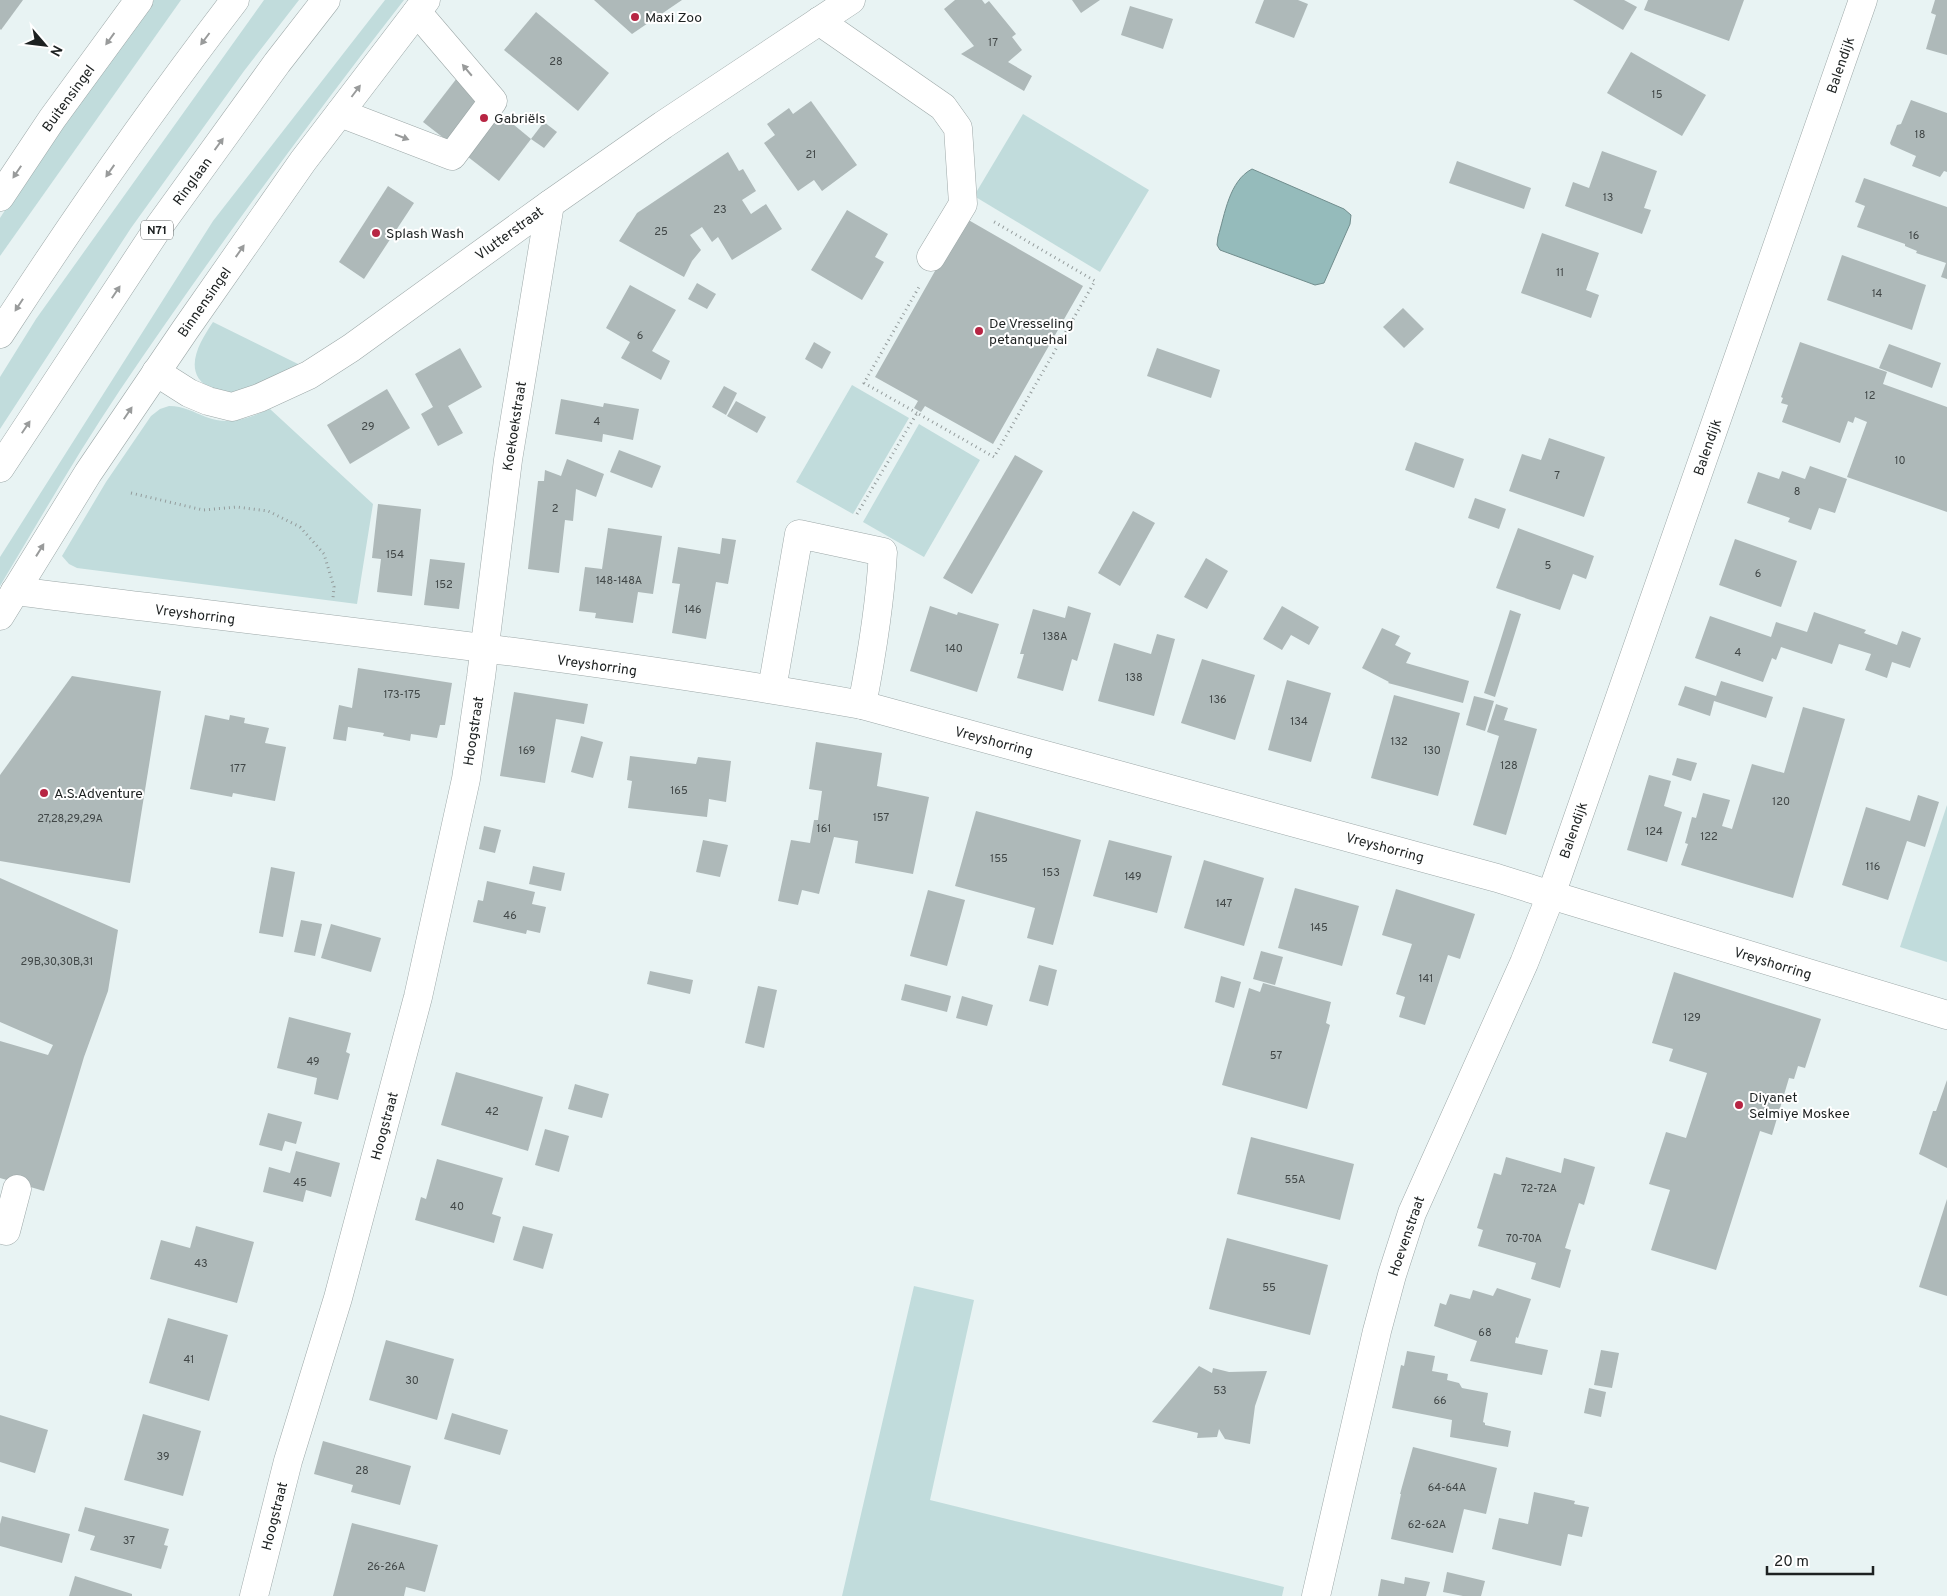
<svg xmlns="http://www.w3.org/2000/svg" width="1947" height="1596" viewBox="0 0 1947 1596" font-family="Overpass,sans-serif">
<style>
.green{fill:#c1dcdc}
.water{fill:#95bbbb;stroke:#718d8d}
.building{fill:#aeb9b9}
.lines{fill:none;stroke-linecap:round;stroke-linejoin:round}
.minor-casing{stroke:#9da8a8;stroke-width:29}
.major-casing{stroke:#9da8a8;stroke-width:29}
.highway-casing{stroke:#9da8a8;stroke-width:29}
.path{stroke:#949c9c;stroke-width:3;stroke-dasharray:1 4;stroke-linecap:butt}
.minor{stroke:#fff;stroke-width:28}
.major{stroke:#fff;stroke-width:28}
.highway{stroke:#fff;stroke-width:28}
.oneway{fill:#999b9b}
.poi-dot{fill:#b72543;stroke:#fff;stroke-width:2}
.labels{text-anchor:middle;stroke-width:4;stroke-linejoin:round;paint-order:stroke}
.number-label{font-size:11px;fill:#414747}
.shield{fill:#fff;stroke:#616464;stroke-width:1}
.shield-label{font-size:12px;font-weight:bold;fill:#1d2121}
.poi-label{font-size:14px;fill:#1d2121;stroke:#fff;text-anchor:start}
.street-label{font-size:14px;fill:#1d2121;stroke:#fff}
</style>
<rect width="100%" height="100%" fill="#e8f3f3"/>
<g class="green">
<polygon points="154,0 181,0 0,256 0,218 33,167"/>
<polygon points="264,0 299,0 244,71 131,228 0,429 0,377 36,319"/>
<path d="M 385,0 L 404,0 C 305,127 210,257 120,390 C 77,454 39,521 0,586 L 0,557 L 213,221 Z"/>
<polygon points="1023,114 1149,190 1100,272 974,196"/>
<path d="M 213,322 L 300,365 C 286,372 273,379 259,386 C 254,389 248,393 242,395 C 231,398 222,395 213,390 C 180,374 199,343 213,322 Z"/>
<polygon points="852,385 909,418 853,514 796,482"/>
<path d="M 169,406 C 184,406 193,412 206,417 C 229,426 249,418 270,409 L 373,504 L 357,604 L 77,568 L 69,564 L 62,556 L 106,482 L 151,416 L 160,409 Z"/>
<polygon points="919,424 980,460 924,557 863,522"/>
<polygon points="1947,805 1947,962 1900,947"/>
<polygon points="914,1286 974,1300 930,1500 1284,1587 1282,1596 842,1596"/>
</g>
<path class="water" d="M 1252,169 L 1344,209 L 1351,215 L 1350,224 L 1324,283 L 1315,285 L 1220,250 L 1217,245 L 1218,237 C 1225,214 1229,181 1252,169 Z"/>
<g class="building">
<polygon points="0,0 23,0 1,30 0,29"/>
<polygon points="594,0 682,0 632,34"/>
<polygon points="955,0 982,0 985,4 989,1 1016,34 1012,37 1022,50 1008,62 1032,76 1024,91 961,54 974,46 944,9"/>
<polygon points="1072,0 1100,0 1081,13"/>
<polygon points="1264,0 1298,0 1308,4 1294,38 1255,23"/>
<polygon points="1573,0 1624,0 1637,7 1623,30"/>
<polygon points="1648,0 1744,0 1729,41 1644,10"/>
<polygon points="1935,0 1947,0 1947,55 1926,49 1936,15 1931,13"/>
<polygon points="1130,6 1173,19 1163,49 1121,35"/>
<polygon points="536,12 609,73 578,111 504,50"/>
<polygon points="1631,52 1706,95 1682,136 1607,93"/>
<polygon points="457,78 531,139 499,181 423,122"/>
<polygon points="1911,100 1947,113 1947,172 1944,171 1940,177 1912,166 1916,156 1891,145 1890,143 1897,125 1901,124"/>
<polygon points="811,101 857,165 822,191 814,180 798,191 764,143 775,135 767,124 789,108 793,114"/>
<polygon points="544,122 557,132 544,148 531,139"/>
<polygon points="1602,151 1657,171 1644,208 1651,210 1642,234 1565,206 1573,182 1589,188"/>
<polygon points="728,152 739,171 743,169 756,191 742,200 751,214 766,204 782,229 732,260 718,237 712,242 702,227 690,235 701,250 692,261 684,277 619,241 637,213"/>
<polygon points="1457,161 1531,188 1524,209 1449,183"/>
<polygon points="1864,178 1947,207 1947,279 1941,277 1946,263 1916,253 1917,251 1905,246 1905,244 1857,227 1865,206 1855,202"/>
<polygon points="388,186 414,203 364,279 339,262"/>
<polygon points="847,210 888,234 875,257 884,262 862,300 811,270"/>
<polygon points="965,218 1083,286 993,444 925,406 921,412 914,408 918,401 875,377"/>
<polygon points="1542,233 1599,253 1586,290 1599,295 1591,318 1521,293"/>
<polygon points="1842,255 1926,285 1912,330 1827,300"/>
<polygon points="697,283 716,294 707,309 688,299"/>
<polygon points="630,285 676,310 652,351 670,361 661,380 621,358 630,342 606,328"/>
<polygon points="1403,308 1424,329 1404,348 1383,327"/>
<polygon points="814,342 831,352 822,369 805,359"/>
<polygon points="1800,342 1887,372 1883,384 1947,407 1947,512 1847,477 1867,422 1855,417 1853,423 1848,421 1840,443 1782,422 1788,405 1781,403 1783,398 1781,397"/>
<polygon points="1889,344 1941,363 1932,388 1879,368"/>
<polygon points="460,348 482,387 448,406 463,433 438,446 421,414 433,407 415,374"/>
<polygon points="1157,348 1220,370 1211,398 1147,376"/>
<polygon points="724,386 737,393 726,415 712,407"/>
<polygon points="387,389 410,428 350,464 327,425"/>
<polygon points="561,399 603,407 604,403 639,409 633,440 603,434 602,442 555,434"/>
<polygon points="736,401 766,417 757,433 727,416"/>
<polygon points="1549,438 1605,457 1584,517 1509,491 1522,454 1541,460"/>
<polygon points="1415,442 1464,459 1454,488 1405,470"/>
<polygon points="619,450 661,466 652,488 610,472"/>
<polygon points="1015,455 1043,471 972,594 943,578"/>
<polygon points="567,459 604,474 596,497 576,489 573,521 565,520 559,573 528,569 538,481 544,481 545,470 561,476"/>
<polygon points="1810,466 1847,479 1835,513 1819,508 1811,530 1788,522 1790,518 1747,503 1758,472 1779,479 1782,471 1805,479"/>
<polygon points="1475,498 1506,509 1499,529 1468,518"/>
<polygon points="378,504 421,509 412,596 377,592 381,559 372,558"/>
<polygon points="1133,511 1155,523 1120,586 1098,573"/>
<polygon points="608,528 662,536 653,594 638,592 633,623 595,618 596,613 579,611 585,567 602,569"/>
<polygon points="1518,528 1594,556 1586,579 1573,574 1560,610 1496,588"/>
<polygon points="722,538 736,540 728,584 716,582 706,639 672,633 680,584 672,583 678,547 720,554"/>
<polygon points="1735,539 1797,561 1781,607 1719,585"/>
<polygon points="1206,558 1228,571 1207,609 1184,597"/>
<polygon points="430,559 465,563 459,609 424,605"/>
<polygon points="930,606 957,615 958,612 999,624 977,692 910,671"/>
<polygon points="1068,606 1091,613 1077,661 1072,659 1063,691 1017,678 1024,654 1020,654 1033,609 1065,618"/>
<polygon points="1282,606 1319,627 1309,645 1291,635 1282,650 1263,639"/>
<polygon points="1510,610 1521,614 1495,697 1484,693"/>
<polygon points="1814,612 1866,630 1864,633 1897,645 1902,631 1921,638 1910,668 1892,662 1887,678 1865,670 1871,654 1839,644 1832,664 1781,647 1776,660 1772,658 1763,682 1695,658 1710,616 1771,637 1776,622 1807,632"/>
<polygon points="1382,628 1400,636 1395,645 1411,653 1406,663 1469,681 1463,703 1388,683 1389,682 1362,668"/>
<polygon points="1157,634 1175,639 1154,716 1098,701 1114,643 1151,654"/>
<polygon points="1202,659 1255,675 1235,740 1181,723"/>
<polygon points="358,668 452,683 445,725 440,725 437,738 411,734 410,741 383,736 384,733 348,727 346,741 333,739 339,705 352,708"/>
<polygon points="72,676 161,691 130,883 0,861 0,775"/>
<polygon points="1287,680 1331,693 1311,762 1268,750"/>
<polygon points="1721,681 1773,697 1766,718 1714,701 1710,716 1678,705 1685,686 1716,696"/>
<polygon points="514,692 588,704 584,724 556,719 545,783 500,776"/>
<polygon points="1394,695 1460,713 1438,796 1371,778"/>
<polygon points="1474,696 1494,701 1485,731 1466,725"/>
<polygon points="1496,704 1508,708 1504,720 1537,729 1506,835 1473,825 1499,736 1487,732"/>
<polygon points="1803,707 1845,719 1793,898 1681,865 1688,844 1685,843 1692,817 1696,818 1703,793 1730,800 1722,826 1732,829 1752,764 1784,773"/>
<polygon points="205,715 229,720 230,715 245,718 244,723 269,728 265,743 286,747 275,801 233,793 232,797 190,789"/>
<polygon points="581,736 603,742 593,778 571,772"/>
<polygon points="816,742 882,753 877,786 929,797 913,874 855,863 858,841 834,837 819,894 802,890 798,905 778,901 791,840 810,843 814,820 818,820 822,791 809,789"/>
<polygon points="630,756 696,764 698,757 731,761 726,802 709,799 707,817 628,808 632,781 627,780"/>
<polygon points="1677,758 1697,763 1691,781 1672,775"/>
<polygon points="1649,775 1671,781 1664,806 1682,812 1667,862 1627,850"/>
<polygon points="1918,795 1939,802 1925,847 1907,841 1888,900 1842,885 1866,807 1910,821"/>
<polygon points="976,811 1081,840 1053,945 1027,938 1035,908 955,886"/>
<polygon points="484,826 501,830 495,853 479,849"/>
<polygon points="703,840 728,845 720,877 696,872"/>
<polygon points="1109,840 1172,856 1157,913 1093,896"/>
<polygon points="1204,860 1264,878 1244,946 1184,928"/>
<polygon points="533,866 565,873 561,891 529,884"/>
<polygon points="271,867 295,872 283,937 259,933"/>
<polygon points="0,878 118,930 108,991 84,1057 44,1191 0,1178 0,1041 48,1055 53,1045 0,1022"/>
<polygon points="487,881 535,892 532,904 546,907 540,933 527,930 526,934 473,922 478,900 483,901"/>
<polygon points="1295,888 1359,906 1342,966 1278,948"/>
<polygon points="1396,889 1475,914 1460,959 1448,955 1425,1025 1399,1017 1405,997 1396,994 1412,944 1382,935"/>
<polygon points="928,890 965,900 947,966 910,956"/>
<polygon points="301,920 322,924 315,956 294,952"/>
<polygon points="331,924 381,938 371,972 321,958"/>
<polygon points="1261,951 1283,957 1275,985 1253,979"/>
<polygon points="1039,965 1057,970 1048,1006 1029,1001"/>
<polygon points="650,971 693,980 690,994 647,984"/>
<polygon points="1674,972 1821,1019 1805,1068 1798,1066 1794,1079 1789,1078 1772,1135 1760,1131 1716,1270 1651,1250 1670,1190 1649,1184 1666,1132 1686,1138 1707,1073 1669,1061 1673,1049 1652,1043"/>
<polygon points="1221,976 1241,982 1234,1008 1215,1002"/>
<polygon points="1263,983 1331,1002 1326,1023 1330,1025 1307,1109 1222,1085 1249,988 1260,992"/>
<polygon points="905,984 951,996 947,1012 901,1000"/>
<polygon points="758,986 777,990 764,1048 745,1043"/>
<polygon points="962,996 993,1005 987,1026 956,1018"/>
<polygon points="289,1017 351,1033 346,1052 350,1054 338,1100 314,1094 317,1078 277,1068"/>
<polygon points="456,1072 543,1097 528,1151 441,1125"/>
<polygon points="1947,1080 1947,1168 1919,1154 1933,1111 1936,1111"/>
<polygon points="575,1084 609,1094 602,1118 568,1109"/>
<polygon points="268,1113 302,1122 296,1144 285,1141 282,1151 259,1145"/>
<polygon points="545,1129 569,1136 559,1172 535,1165"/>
<polygon points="1251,1137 1354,1164 1340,1220 1237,1194"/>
<polygon points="296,1151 340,1163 331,1197 306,1190 303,1202 263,1192 269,1167 290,1173"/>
<polygon points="1506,1157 1561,1173 1564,1158 1595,1167 1584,1205 1579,1203 1565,1248 1571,1250 1560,1288 1531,1279 1536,1263 1478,1246 1483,1230 1477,1228 1494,1173 1501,1175"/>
<polygon points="437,1159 503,1178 492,1214 501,1217 494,1243 415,1220 421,1197 426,1199"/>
<polygon points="1947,1199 1947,1296 1919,1287"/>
<polygon points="196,1226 254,1242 237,1303 150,1279 161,1240 190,1248"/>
<polygon points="523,1226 553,1234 543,1269 513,1260"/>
<polygon points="1227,1238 1328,1265 1310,1335 1209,1309"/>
<polygon points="1497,1288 1531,1299 1518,1338 1516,1337 1515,1343 1548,1350 1542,1375 1470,1361 1477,1341 1434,1326 1440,1303 1446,1305 1450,1294 1470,1299 1473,1290 1493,1296"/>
<polygon points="168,1318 228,1335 209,1401 149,1383"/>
<polygon points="386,1340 454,1359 437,1420 369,1400"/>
<polygon points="1601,1350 1619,1353 1612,1388 1594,1385"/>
<polygon points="1407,1351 1435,1356 1432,1371 1448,1374 1447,1380 1459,1383 1462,1388 1488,1393 1483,1422 1485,1423 1485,1425 1511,1431 1508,1447 1450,1437 1452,1420 1392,1408 1401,1365 1404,1366"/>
<polygon points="1199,1366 1212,1373 1213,1368 1229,1372 1267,1371 1255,1406 1250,1444 1225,1439 1219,1429 1217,1437 1197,1438 1198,1433 1152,1422"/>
<polygon points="1589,1388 1606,1392 1601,1417 1584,1413"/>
<polygon points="452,1413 508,1430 500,1455 444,1439"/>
<polygon points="143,1414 201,1431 183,1496 124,1480"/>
<polygon points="0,1415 48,1430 35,1473 0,1462"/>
<polygon points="323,1441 411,1466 400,1505 351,1492 353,1485 314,1474"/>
<polygon points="1413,1447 1497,1468 1486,1514 1464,1509 1453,1553 1391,1539 1401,1494 1400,1494"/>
<polygon points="1534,1492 1575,1501 1574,1504 1589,1507 1582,1537 1568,1534 1561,1566 1492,1549 1499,1518 1528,1524"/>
<polygon points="85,1507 169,1529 164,1545 168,1546 161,1569 90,1550 95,1536 78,1531"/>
<polygon points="2,1516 70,1534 62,1563 0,1546 0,1524"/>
<polygon points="352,1523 438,1545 425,1592 406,1587 404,1596 333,1596"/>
<polygon points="1447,1572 1485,1581 1481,1596 1463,1596 1443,1592"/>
<polygon points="75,1576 132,1594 132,1596 69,1596"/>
<polygon points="1405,1577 1430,1582 1426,1596 1378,1596 1381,1579 1404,1584"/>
</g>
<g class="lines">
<defs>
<g id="minor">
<polyline points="819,21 943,107 958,128 963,204 931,257"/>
<polyline points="340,113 452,156 493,101 417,12"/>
<polyline points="0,197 52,119 139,0"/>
<polyline points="156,372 189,393 208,401 232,407 259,398 309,375 351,348 550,204 663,125 851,0"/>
<path d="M 15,591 C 297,626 582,655 862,705 L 1497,878 L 1551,895 L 1863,0"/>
<polyline points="0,616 88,473 185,330 303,161 426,0"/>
<path d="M 772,689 L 799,534 L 883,552 C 880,604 872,654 862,705"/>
<polyline points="0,1229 6,1231 17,1189"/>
<polyline points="254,1596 288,1461 338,1298 418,997 466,779 481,677 508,460 550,204"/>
</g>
<polyline id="major" points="1316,1596 1377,1331 1392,1275 1412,1213 1524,963 1551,895 1947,1015"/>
<g id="highway">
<path d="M 0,334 C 74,220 152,108 235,0"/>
<polyline points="0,468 160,225 277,63 326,0"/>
</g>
</defs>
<use href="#minor" class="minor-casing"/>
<use href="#major" class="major-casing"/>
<use href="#highway" class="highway-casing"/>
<g class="path">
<polyline points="917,413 864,383 919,287"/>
<polyline points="131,493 203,510 237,507 268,511 300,527 324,554 334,587 333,598"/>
<polyline points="857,514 917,413 994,457 1095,281 991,220"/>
</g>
<use href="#minor" class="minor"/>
<use href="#major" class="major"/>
<use href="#highway" class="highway"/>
</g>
<defs><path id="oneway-solid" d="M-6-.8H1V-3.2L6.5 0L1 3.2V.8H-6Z" transform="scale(1.25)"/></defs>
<g class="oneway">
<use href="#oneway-solid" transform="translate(110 39) rotate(126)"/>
<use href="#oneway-solid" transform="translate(205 39) rotate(127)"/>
<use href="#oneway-solid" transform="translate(467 70) rotate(-130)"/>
<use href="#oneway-solid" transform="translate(356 91) rotate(-53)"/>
<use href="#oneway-solid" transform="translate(402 137) rotate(21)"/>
<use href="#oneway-solid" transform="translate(219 144) rotate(-54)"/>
<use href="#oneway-solid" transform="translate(110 171) rotate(125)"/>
<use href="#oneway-solid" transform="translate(17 172) rotate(124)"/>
<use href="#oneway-solid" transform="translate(240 251) rotate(-55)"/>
<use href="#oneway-solid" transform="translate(116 292) rotate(-56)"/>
<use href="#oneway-solid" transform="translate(19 305) rotate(123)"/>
<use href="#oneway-solid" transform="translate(128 413) rotate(-56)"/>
<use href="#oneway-solid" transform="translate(26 427) rotate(-56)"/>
<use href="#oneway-solid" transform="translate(40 550) rotate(-58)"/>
</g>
<g class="poi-dot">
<circle cx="635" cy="17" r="5"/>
<circle cx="484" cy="118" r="5"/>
<circle cx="376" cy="233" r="5"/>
<circle cx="979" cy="331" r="5"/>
<circle cx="44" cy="793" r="5"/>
<circle cx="1739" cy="1105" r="5"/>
</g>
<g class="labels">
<g class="number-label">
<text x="993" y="46">17</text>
<text x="556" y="65">28</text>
<text x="1657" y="98">15</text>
<text x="1920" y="138">18</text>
<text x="811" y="158">21</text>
<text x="1608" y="201">13</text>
<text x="720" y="213">23</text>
<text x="661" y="235">25</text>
<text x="1914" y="239">16</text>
<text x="1560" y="276">11</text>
<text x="1877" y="297">14</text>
<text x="640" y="339">6</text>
<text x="1870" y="399">12</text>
<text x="597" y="425">4</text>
<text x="368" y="430">29</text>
<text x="1900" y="464">10</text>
<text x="1557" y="479">7</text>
<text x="1797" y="495">8</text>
<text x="555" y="512">2</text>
<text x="395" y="558">154</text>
<text x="1548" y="569">5</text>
<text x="1758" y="577">6</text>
<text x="619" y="584">148-148A</text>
<text x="444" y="588">152</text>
<text x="693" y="613">146</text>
<text x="1055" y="640">138A</text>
<text x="954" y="652">140</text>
<text x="1738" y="656">4</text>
<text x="1134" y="681">138</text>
<text x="402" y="698">173-175</text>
<text x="1218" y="703">136</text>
<text x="1299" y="725">134</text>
<text x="1399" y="745">132</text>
<text x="527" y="754">169</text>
<text x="1432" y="754">130</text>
<text x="1509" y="769">128</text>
<text x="238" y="772">177</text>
<text x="679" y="794">165</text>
<text x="1781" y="805">120</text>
<text x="881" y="821">157</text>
<text x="70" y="822">27,28,29,29A</text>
<text x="824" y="832">161</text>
<text x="1654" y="835">124</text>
<text x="1709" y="840">122</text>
<text x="999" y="862">155</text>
<text x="1873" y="870">116</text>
<text x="1051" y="876">153</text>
<text x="1133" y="880">149</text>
<text x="1224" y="907">147</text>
<text x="510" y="919">46</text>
<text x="1319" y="931">145</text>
<text x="57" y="965">29B,30,30B,31</text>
<text x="1426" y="982">141</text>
<text x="1692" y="1021">129</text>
<text x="1276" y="1059">57</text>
<text x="313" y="1065">49</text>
<text x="492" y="1115">42</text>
<text x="1295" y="1183">55A</text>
<text x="300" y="1186">45</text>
<text x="1539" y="1192">72-72A</text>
<text x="457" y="1210">40</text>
<text x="1524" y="1242">70-70A</text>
<text x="201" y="1267">43</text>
<text x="1269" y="1291">55</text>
<text x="1485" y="1336">68</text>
<text x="189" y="1363">41</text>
<text x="412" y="1384">30</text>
<text x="1220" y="1394">53</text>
<text x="1440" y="1404">66</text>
<text x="163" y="1460">39</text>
<text x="362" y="1474">28</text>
<text x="1447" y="1491">64-64A</text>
<text x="1427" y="1528">62-62A</text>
<text x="129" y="1544">37</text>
<text x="386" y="1570">26-26A</text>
</g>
<rect class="shield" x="141" y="220.5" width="32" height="19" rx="4"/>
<g class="shield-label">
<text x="157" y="234">N71</text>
</g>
<g class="poi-label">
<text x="645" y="22">Maxi Zoo</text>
<text x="494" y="123">Gabriëls</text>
<text x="386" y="238">Splash Wash</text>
<text x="989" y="328">De Vresseling<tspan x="989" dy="16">petanquehal</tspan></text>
<text x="54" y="798">A.S.Adventure</text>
<text x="1749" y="1102">Diyanet<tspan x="1749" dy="16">Selmiye Moskee</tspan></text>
</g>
<g class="street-label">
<text transform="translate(1840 65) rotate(-71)" y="5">Balendijk</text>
<text transform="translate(68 98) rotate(-54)" y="5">Buitensingel</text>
<text transform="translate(192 181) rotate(-54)" y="5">Ringlaan</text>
<text transform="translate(509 233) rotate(-36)" y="5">Vlutterstraat</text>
<text transform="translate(204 302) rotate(-55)" y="5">Binnensingel</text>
<text transform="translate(514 426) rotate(-81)" y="5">Koekoekstraat</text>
<text transform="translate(1707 447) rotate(-71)" y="5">Balendijk</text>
<text transform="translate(195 614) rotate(7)" y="5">Vreyshorring</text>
<text transform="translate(597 665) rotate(8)" y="5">Vreyshorring</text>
<text transform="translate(473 731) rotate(-81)" y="5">Hoogstraat</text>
<text transform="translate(994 741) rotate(15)" y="5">Vreyshorring</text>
<text transform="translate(1573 830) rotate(-71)" y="5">Balendijk</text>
<text transform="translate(1385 847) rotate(15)" y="5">Vreyshorring</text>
<text transform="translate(1773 963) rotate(17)" y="5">Vreyshorring</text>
<text transform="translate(384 1126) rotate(-75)" y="5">Hoogstraat</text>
<text transform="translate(1406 1236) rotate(-71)" y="5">Hoevenstraat</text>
<text transform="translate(274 1516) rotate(-76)" y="5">Hoogstraat</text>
</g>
</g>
<g transform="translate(45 45) rotate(118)" stroke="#ffffff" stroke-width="4" paint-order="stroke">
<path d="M0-4L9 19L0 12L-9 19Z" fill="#1d2121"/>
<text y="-8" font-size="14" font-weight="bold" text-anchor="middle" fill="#1d2121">N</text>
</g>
<path d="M1767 1566v8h106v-8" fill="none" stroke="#1d2121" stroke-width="2.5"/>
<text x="1774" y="1566" font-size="15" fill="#1d2121" stroke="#ffffff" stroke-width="4" paint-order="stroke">20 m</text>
</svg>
